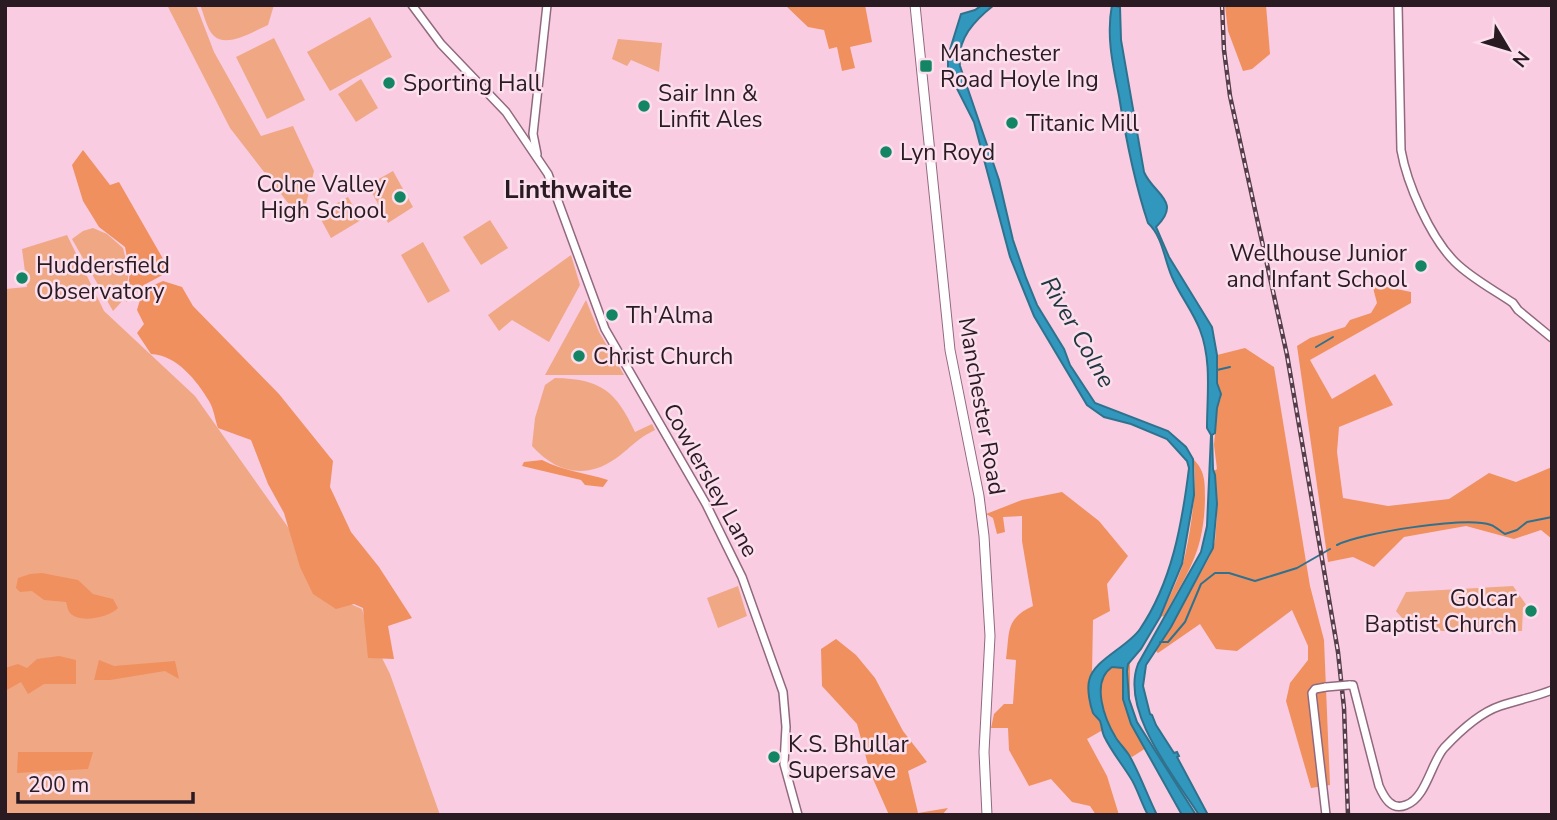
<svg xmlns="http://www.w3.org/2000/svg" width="1557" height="820" viewBox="0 0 1557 820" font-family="'Nunito Sans',sans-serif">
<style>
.green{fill:#f0a784}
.forest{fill:#f0905f}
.water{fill:#3297bd;stroke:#30728e;stroke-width:2}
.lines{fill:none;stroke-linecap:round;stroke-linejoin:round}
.stream{stroke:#30728e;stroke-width:2}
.minor-casing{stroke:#91697e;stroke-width:10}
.major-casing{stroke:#91697e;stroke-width:11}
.minor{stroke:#fff;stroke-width:7}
.major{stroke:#fff;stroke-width:9}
.rail-casing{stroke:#543e49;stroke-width:4.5}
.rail{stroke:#fbdfed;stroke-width:2;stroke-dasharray:5;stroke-linecap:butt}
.minor-bridge-casing{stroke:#91697e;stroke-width:10;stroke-linecap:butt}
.minor-bridge{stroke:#fff;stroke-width:7}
.poi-dot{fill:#138564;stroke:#fbdfed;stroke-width:2.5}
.labels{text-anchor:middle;stroke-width:5;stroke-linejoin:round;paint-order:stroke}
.poi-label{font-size:23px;fill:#2a1a22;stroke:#fbdfed;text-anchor:start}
.street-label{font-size:23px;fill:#2a1a22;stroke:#fbdfed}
.water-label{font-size:24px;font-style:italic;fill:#213741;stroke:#fbdfed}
.quarter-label{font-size:26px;font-weight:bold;fill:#2a1a22;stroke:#fbdfed}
</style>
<rect width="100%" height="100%" fill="#f9cce2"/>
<g class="green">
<polygon points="167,5 196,5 214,52 261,136 293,126 314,171 302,221 230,128"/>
<path d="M 200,5 L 274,5 L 268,25 C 254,31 227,48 214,36 C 207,30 204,14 200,5 Z"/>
<polygon points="370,17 392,57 330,91 307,52"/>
<polygon points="274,38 305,100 267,119 236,57"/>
<polygon points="618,39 662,43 659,72 631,60 627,66 612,59"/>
<polygon points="361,79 378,108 356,122 338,94"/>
<polygon points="393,171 413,207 388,223 368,185"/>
<polygon points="348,197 361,220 331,238 318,214"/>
<polygon points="490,220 508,248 481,265 463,237"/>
<polygon points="93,228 107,234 123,248 129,272 125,298 113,311 72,239 83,231"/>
<polygon points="67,235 104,311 195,396 290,530 325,593 362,609 369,632 390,674 440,815 5,815 5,289 27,287 22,249"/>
<polygon points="423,242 450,291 428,303 401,255"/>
<polygon points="571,255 580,285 549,342 512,320 499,331 488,315"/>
<polygon points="586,300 599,332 624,375 545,375"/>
<path d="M 555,378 C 601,379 616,391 635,432 L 652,424 L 655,430 C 636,439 631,448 615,459 C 585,480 555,472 532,446 L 535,418 L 545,385 Z"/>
<polygon points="738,586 747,616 718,628 707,598"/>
<polygon points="1513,586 1527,606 1523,607 1522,631 1429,631 1402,618 1396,611 1406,592"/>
</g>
<g class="forest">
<polygon points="785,5 865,5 872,42 850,47 855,68 842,71 837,47 829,49 824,30 808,27"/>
<polygon points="1225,5 1266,5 1270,54 1252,69 1243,71 1228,31"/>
<polygon points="83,150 110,185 119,182 170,271 144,285 126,302 130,272 125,247 99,227 83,201 72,165"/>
<path d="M 163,281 L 182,287 L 193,306 L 279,394 L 333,461 L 330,487 L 351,532 L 379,567 L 412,618 L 388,626 L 394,659 L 368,658 L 363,608 L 354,604 L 336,609 L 313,594 L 300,567 L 284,513 L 268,484 L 251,440 L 218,428 C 215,420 214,409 209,401 C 197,381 177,355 151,354 L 137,333 L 144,324 L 137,310 L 143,290 Z"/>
<polygon points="1372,284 1411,292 1411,303 1310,360 1332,399 1375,374 1393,405 1339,427 1337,452 1343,498 1388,506 1449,499 1489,473 1516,482 1552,467 1552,539 1541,530 1514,539 1466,526 1404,537 1374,567 1353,557 1328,562 1297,346 1310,338 1345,327 1350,320 1371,313 1377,303"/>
<polygon points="1245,348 1274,367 1310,586 1324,640 1330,785 1311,788 1286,701 1290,683 1308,660 1308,646 1292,610 1237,651 1216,649 1200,624 1158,653 1155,650 1171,627 1210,556 1215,541 1217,514 1214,471 1217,469 1214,445 1217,408 1221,398 1217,383 1217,355"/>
<path d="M 1193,459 C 1205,470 1205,482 1205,498 C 1204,552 1189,570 1164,616 L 1160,617 C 1168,600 1176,584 1182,567 C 1189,544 1199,481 1193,459 Z"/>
<path d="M 542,460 C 563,471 586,473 608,480 L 603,487 L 585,485 L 581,480 L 522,466 L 524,462 Z"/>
<path d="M 1062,492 L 1099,521 L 1128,556 L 1107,584 L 1110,611 L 1093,620 L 1092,674 L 1130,661 L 1130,699 L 1146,748 L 1132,757 L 1101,731 L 1087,739 L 1107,776 L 1119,815 L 1096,815 L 1090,806 L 1072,802 L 1051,779 L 1029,786 L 1009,750 L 1008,728 L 991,728 L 994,714 L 1004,704 L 1013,704 L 1016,660 L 1006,659 C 1010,631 1005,619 1033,606 L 1022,541 L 1022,516 L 1003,517 L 1005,532 L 997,534 L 993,518 L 986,514 L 1022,500 Z"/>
<path d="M 42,573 L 78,580 L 93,594 L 113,599 L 118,608 C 110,617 80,624 70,613 C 68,611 67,605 66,602 L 44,600 L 32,591 L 20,592 L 16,588 L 18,578 L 30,574 Z"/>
<polygon points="836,639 856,655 875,678 903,731 927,762 908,771 918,813 948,808 942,815 889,815 870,772 857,724 822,686 821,649"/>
<polygon points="59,656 76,660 76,684 44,684 28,694 21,682 5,691 5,668 18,664 27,668 37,659"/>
<polygon points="99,660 114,666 175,661 179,679 165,671 110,680 94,680"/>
<polygon points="18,752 93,752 88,769 17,773"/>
</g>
<g class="water">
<path d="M 982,5 L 994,5 C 975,20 956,39 960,66 L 999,180 L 1013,240 L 1026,278 L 1037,305 L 1064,349 L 1070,365 L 1095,403 L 1168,431 L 1186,447 L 1193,459 L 1194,495 L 1182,564 L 1160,617 L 1141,649 L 1128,664 L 1127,671 L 1129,699 L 1137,722 L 1196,815 L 1182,815 L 1131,724 L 1123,699 L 1123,668 L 1112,667 C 1090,682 1105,720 1116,738 C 1120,744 1125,749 1129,755 C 1140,774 1147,795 1157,815 L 1148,815 C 1141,803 1137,787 1130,777 C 1122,764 1111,751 1104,736 C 1102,732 1102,726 1100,721 C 1098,718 1095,716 1093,713 C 1090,705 1087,690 1089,681 C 1093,660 1128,647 1140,629 C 1172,582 1182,524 1189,468 L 1187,461 L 1167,439 L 1131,424 L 1104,417 L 1087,405 L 1034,316 L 1010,257 L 974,122 L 948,71 L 948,56 L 961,14 L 975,10 Z"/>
<path d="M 1112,5 L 1120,7 L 1121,40 L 1144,172 C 1153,194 1183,201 1156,227 L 1169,257 L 1212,327 L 1217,355 L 1217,383 L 1221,394 L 1217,408 L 1215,433 L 1212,435 L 1213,469 L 1215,475 L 1217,504 L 1213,548 L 1171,627 L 1146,665 L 1143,686 L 1150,714 L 1152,715 L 1156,725 L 1174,753 L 1177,752 L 1179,756 L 1177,757 L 1208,815 L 1199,815 C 1174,776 1120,711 1138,664 L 1201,552 L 1207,526 L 1211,435 L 1207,428 C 1207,396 1212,361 1200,330 C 1193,311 1180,296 1172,277 C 1164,259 1163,237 1148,223 C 1134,181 1126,140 1119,96 C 1113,66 1106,36 1112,5 Z"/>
</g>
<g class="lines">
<g class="stream">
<polyline points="1316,347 1333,337"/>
<polyline points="1217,370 1230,367"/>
<path d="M 1337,545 C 1360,533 1467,516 1491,525 C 1495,526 1501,532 1505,534 L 1517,530 L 1527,522 L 1552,517"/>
<polyline points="1160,642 1168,642 1185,622 1201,584 1215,573 1229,573 1255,581 1297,568 1330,549"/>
</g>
<defs>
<g id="minor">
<polyline points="412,5 441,44 506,112 548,174 605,329 706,504 742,577 783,692 786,727 784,764 798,815"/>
<path d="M 1398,5 L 1401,150 C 1407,184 1430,237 1455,262 C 1471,278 1494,290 1513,303 L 1518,310 L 1552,338"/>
<polyline points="537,154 533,134 547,5"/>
<path d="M 1349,685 L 1353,685 L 1379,786 C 1384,797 1391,811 1406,805 C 1426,798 1431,763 1444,748 C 1459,732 1479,713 1500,706 C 1517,700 1535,697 1552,690"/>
<polyline points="1326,815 1312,693 1315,689 1326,687"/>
</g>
<polyline id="major" points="915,5 950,350 979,496 984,536 990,636 984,752 987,815"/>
</defs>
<use href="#minor" class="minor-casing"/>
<use href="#major" class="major-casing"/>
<use href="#minor" class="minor"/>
<use href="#major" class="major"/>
<defs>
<polyline id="rail" points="1222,5 1224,50 1230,96 1287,355 1338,652 1344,708 1348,815"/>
</defs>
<use href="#rail" class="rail-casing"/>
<use href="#rail" class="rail"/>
<defs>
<polyline id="minor-bridge" points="1326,687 1349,685"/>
</defs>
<use href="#minor-bridge" class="minor-bridge-casing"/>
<use href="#minor-bridge" class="minor-bridge"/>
</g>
<g class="poi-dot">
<rect x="919" y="59" width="14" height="14" rx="3.5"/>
<circle cx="389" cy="83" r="7"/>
<circle cx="644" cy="106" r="7"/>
<circle cx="1012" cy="123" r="7"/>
<circle cx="886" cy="152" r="7"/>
<circle cx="400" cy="197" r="7"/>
<circle cx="1421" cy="266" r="7"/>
<circle cx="22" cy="278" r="7"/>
<circle cx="612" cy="315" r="7"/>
<circle cx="579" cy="356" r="7"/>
<circle cx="1531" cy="611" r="7"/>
<circle cx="774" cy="757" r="7"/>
</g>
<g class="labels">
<g class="poi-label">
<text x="940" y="61">Manchester<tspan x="940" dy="26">Road Hoyle Ing</tspan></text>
<text x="403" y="91">Sporting Hall</text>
<text x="658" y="101">Sair Inn &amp;<tspan x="658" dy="26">Linfit Ales</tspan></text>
<text x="1026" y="131">Titanic Mill</text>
<text x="900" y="160">Lyn Royd</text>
<text x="386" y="192" text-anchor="end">Colne Valley<tspan x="386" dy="26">High School</tspan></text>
<text x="1407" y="261" text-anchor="end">Wellhouse Junior<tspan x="1407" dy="26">and Infant School</tspan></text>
<text x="36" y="273">Huddersfield<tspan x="36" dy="26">Observatory</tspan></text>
<text x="626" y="323">Th'Alma</text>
<text x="593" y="364">Christ Church</text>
<text x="1517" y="606" text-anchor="end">Golcar<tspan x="1517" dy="26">Baptist Church</tspan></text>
<text x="788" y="752">K.S. Bhullar<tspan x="788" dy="26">Supersave</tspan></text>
</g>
<g class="street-label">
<text transform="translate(982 406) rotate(80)" y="8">Manchester Road</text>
<text transform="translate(711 480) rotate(61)" y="8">Cowlersley Lane</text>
</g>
<g class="water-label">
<text transform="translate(1078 332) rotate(60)" y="8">River Colne</text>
</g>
<g class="quarter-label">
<text x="568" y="198">Linthwaite</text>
</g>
</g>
<rect width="1557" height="820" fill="none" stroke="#2a1a22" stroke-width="14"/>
<g transform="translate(1508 49) rotate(128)" stroke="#fbdfed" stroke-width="5" paint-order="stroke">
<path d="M0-5L12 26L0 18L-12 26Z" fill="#2a1a22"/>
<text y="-10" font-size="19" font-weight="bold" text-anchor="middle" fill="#2a1a22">N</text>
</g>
<path d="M18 792v10h175v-10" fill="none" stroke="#2a1a22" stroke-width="3.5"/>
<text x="28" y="792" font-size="21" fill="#2a1a22" stroke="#fbdfed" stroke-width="5" paint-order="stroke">200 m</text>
</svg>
